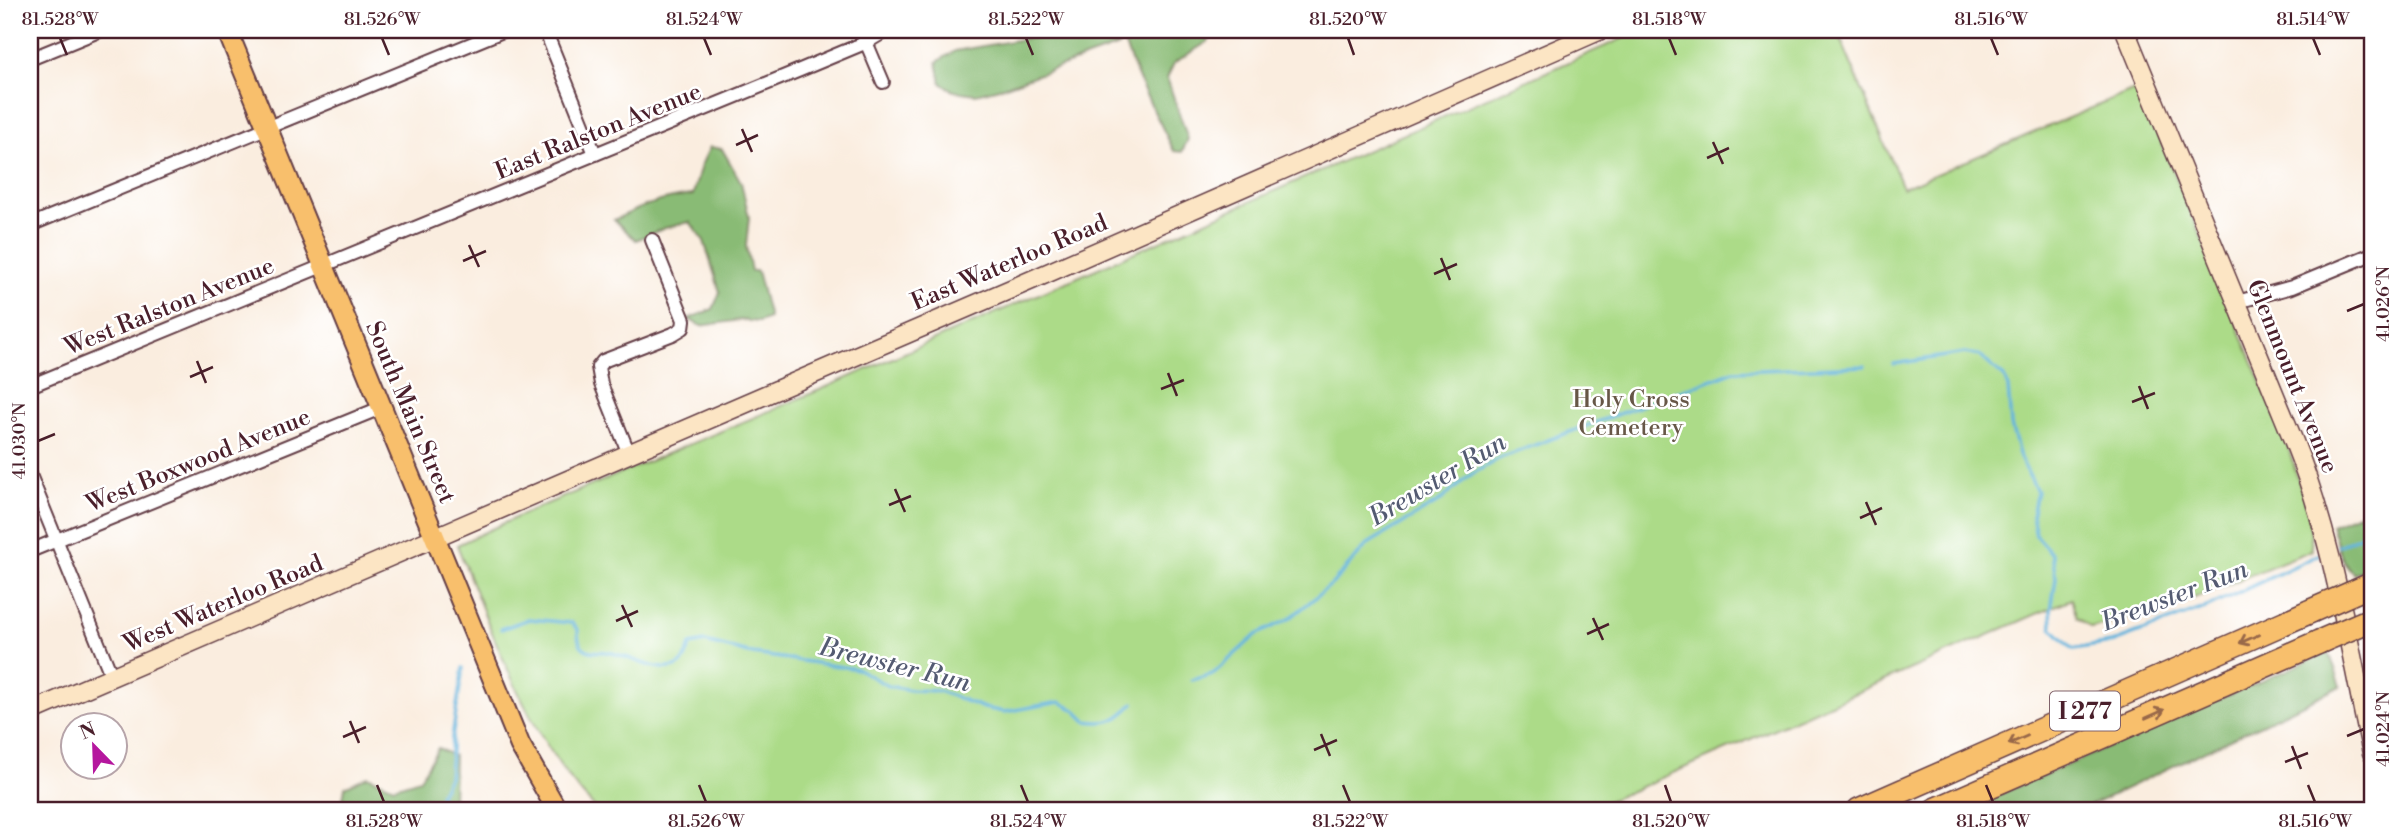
<svg xmlns="http://www.w3.org/2000/svg" width="2402" height="840" viewBox="0 0 2402 840" font-family="'Libre Bodoni',serif">
<style>
.green{fill:#acdb88;stroke:#7b7d5a;stroke-width:2}
.forest{fill:#89bb74;stroke:#6a6d50;stroke-width:2}
.lines{fill:none;stroke-linecap:round;stroke-linejoin:round}
.stream{stroke:#62b4dd;stroke-width:3.5}
.street-casing{stroke:#643e46;stroke-width:16}
.secondary-casing{stroke:#643e46;stroke-width:21}
.primary-casing{stroke:#643e46;stroke-width:23}
.highway-casing{stroke:#643e46;stroke-width:26}
.street{stroke:#fff;stroke-width:12}
.secondary{stroke:#fce5c4;stroke-width:18}
.primary{stroke:#f8bf6c;stroke-width:19}
.highway{stroke:#f8bf6c;stroke-width:23}
.highway-bridge-casing{stroke:#643e46;stroke-width:26;stroke-linecap:butt}
.highway-bridge{stroke:#f8bf6c;stroke-width:23}
.oneway{stroke:#986748}
.ticks{fill:none;stroke:#4a1f2b;stroke-width:2.5}
.labels{text-anchor:middle;stroke-width:5;stroke-linejoin:round;paint-order:stroke}
.shield{fill:#fff;stroke:#80626b;stroke-width:2}
.shield-label{font-size:23px;font-weight:bold;fill:#4a1f2b}
.street-label{font-size:24px;fill:#4a1f2b;stroke:#fff}
.park-label{font-size:24px;fill:#675747;stroke:#fff}
.water-label{font-size:26px;font-style:italic;fill:#545b72;stroke:#fff}
.neatline{fill:none;stroke:#4a1f2b;stroke-width:2.5}
.ticks-label{font-size:18px;text-anchor:middle;fill:#4a1f2b}
</style>
<rect width="100%" height="100%" fill="#fff"/>
<filter id="ink" filterUnits="userSpaceOnUse"><feTurbulence type="fractalNoise" baseFrequency=".0143" numOctaves="2"/><feDisplacementMap in="SourceGraphic" scale="14" xChannelSelector="R" yChannelSelector="G"/><feConvolveMatrix kernelMatrix="1 2 1 2 8 2 1 2 1" color-interpolation-filters="sRGB"/></filter>
<filter id="wash" filterUnits="userSpaceOnUse"><feTurbulence type="fractalNoise" baseFrequency=".00686" numOctaves="4" result="noise"/><feDisplacementMap in="SourceGraphic" scale="28" xChannelSelector="R" yChannelSelector="G"/><feGaussianBlur stdDeviation="1.57" result="paint"/><feColorMatrix in="noise" values="0 0 0 0 0 0 0 0 0 0 0 0 0 0 0 0 0 1.4 0 .05"/><feComposite in="paint" operator="in"/></filter>
<g filter="url(#wash)">
<rect width="100%" height="100%" fill="#faeddf"/>
<path class="green" d="M 1642,30 L 1837,30 L 1903,188 L 2139,88 L 2287,444 L 2309,514 L 2312,550 L 2184,602 L 2091,628 L 2077,618 L 2071,599 L 1588,810 L 597,810 C 529,742 493,634 457,545 L 530,511 L 822,389 Z"/>
<g class="forest">
<polygon points="1055,30 1216,30 1208,33 1209,41 1174,63 1167,78 1188,139 1182,152 1174,151 1143,89 1124,44 1003,87 976,94 954,91 941,83 937,62 955,51 1051,34"/>
<path d="M 710,147 L 722,149 L 741,182 L 749,217 L 746,246 L 751,271 L 757,271 L 769,318 L 759,322 L 740,320 L 701,326 L 688,319 L 713,309 L 720,292 L 704,241 L 690,222 L 665,228 L 636,240 L 614,220 C 644,205 660,199 693,195 L 701,165 Z"/>
<path d="M 2372,508 L 2372,565 L 2354,574 C 2340,561 2337,543 2331,525 Z"/>
<polygon points="2329,652 2341,686 2081,810 1963,810"/>
<polygon points="438,748 454,756 453,810 344,810 342,804 345,787 368,776 394,787 420,779"/>
</g>
<g class="lines">
<g class="stream">
<polyline points="1894,364 1965,353 1980,356 2004,377 2008,387 2011,425 2020,458 2037,491 2032,516 2036,536 2052,554 2056,578 2051,610 2052,628 2073,649 2111,643 2210,606 2318,555"/>
<polyline points="2338,546 2372,530"/>
<path d="M 501,629 L 529,619 L 572,623 L 578,630 C 578,635 578,641 581,645 C 588,654 597,651 606,652 C 628,654 653,673 675,667 C 685,664 687,654 690,645 L 705,642 L 753,654 L 858,669 L 888,686 L 911,690 L 939,691 L 984,708 L 1004,712 L 1060,702 L 1075,710 L 1086,721 C 1110,724 1117,721 1134,703"/>
<polyline points="1192,680 1213,674 1256,635 1289,619 1332,584 1368,544 1440,501 1469,476 1500,458 1734,371 1865,366"/>
<polyline points="440,810 440,794 449,777 452,737 463,668"/>
</g>
</g>
</g>
<g filter="url(#ink)">
<g class="lines">
<defs>
<g id="street">
<polyline points="545,30 595,154"/>
<polyline points="861,30 883,82"/>
<polyline points="30,59 101,30"/>
<polyline points="30,225 505,30"/>
<polyline points="2237,302 2292,287 2372,254"/>
<polyline points="30,386 800,70 867,42 887,30"/>
<polyline points="629,454 601,384 598,367 603,361 673,334 683,328 684,320 652,240"/>
<polyline points="30,475 112,677"/>
<polyline points="30,551 383,407"/>
</g>
<g id="secondary">
<path d="M 2125,30 L 2294,442 C 2334,541 2349,649 2372,753"/>
<polyline points="30,712 1034,279 1601,30"/>
</g>
<polyline id="primary" points="227,30 520,745 557,810"/>
<g id="highway">
<polyline points="1859,810 2311,611"/>
<polyline points="1935,810 2319,642"/>
</g>
</defs>
<use href="#street" class="street-casing"/>
<use href="#secondary" class="secondary-casing"/>
<use href="#primary" class="primary-casing"/>
<use href="#highway" class="highway-casing"/>
<use href="#street" class="street"/>
<use href="#secondary" class="secondary"/>
<use href="#primary" class="primary"/>
<use href="#highway" class="highway"/>
<defs>
<g id="highway-bridge">
<polyline points="2311,611 2368,586"/>
<polyline points="2319,642 2372,619"/>
</g>
</defs>
<use href="#highway-bridge" class="highway-bridge-casing"/>
<use href="#highway-bridge" class="highway-bridge"/>
</g>
<defs><path id="oneway-shaft" d="M-6 0H5M1.5-3L5.5 0L1.5 3" fill="none" stroke-width="1.6" stroke-linecap="round" stroke-linejoin="round" transform="scale(1.75)"/></defs>
<g class="oneway">
<use href="#oneway-shaft" transform="translate(2249 639) rotate(156)"/>
<use href="#oneway-shaft" transform="translate(2155 714) rotate(-24)"/>
<use href="#oneway-shaft" transform="translate(2018 740) rotate(156)"/>
</g>
</g>
<path class="ticks" d="M 60,38 L 67,55M 382,38 L 389,55M 704,38 L 711,55M 1026,38 L 1033,55M 1348,38 L 1354,55M 1669,38 L 1676,55M 1991,38 L 1998,55M 2313,38 L 2320,55M 742,129 L 752,152M 1713,142 L 1723,164M 736,145 L 758,135M 1707,158 L 1729,148M 469,245 L 479,267M 1441,258 L 1450,280M 463,261 L 486,251M 1434,274 L 1457,264M 2347,311 L 2364,304M 197,361 L 206,383M 1168,373 L 1177,396M 190,377 L 213,367M 2139,386 L 2148,409M 1161,389 L 1184,380M 2132,402 L 2155,393M 38,441 L 55,434M 895,489 L 905,512M 1866,502 L 1876,525M 889,505 L 911,496M 1860,518 L 1882,508M 622,605 L 632,627M 1593,618 L 1603,640M 616,621 L 638,611M 1587,634 L 1609,624M 350,721 L 359,743M 1321,734 L 1330,756M 2347,736 L 2364,729M 343,737 L 366,727M 2292,746 L 2301,769M 1314,750 L 1337,740M 2285,762 L 2308,753M 377,785 L 384,802M 699,785 L 706,802M 1021,785 L 1028,802M 1343,785 L 1350,802M 1665,785 L 1671,802M 1986,785 L 1993,802M 2308,785 L 2315,802"/>
<g class="labels">
<rect class="shield" x="2050" y="691.5" width="70" height="39" rx="5"/>
<g class="shield-label">
<text x="2085" y="719">I 277</text>
</g>
<g class="street-label">
<text transform="translate(598 131) rotate(-22)" y="8">East Ralston Avenue</text>
<text transform="translate(1009 262) rotate(-23)" y="8">East Waterloo Road</text>
<text transform="translate(169 306) rotate(-22)" y="8">West Ralston Avenue</text>
<text transform="translate(2293 376) rotate(68)" y="8">Glenmount Avenue</text>
<text transform="translate(411 412) rotate(67)" y="8">South Main Street</text>
<text transform="translate(198 460) rotate(-22)" y="8">West Boxwood Avenue</text>
<text transform="translate(223 603) rotate(-23)" y="8">West Waterloo Road</text>
</g>
<g class="park-label">
<text x="1631" y="407">Holy Cross<tspan x="1631" dy="28">Cemetery</tspan></text>
</g>
<g class="water-label">
<text transform="translate(1437 479) rotate(-31)" y="9">Brewster Run</text>
<text transform="translate(2174 595) rotate(-21)" y="9">Brewster Run</text>
<text transform="translate(895 664) rotate(14)" y="9">Brewster Run</text>
</g>
</g>
<rect width="2402" height="840" fill="none" stroke="#fff" stroke-width="77"/>
<g transform="translate(94 746) rotate(337)"><circle r="33" fill="#ffffff" stroke="#b7a5aa" stroke-width="2"/>
<path d="M0-5L12 26L0 18L-12 26Z" fill="#b5179e"/>
<text y="-10" font-size="19" font-weight="bold" text-anchor="middle" fill="#4a1f2b">N</text>
</g>
<rect x="38" y="38" width="2326" height="764" class="neatline"/>
<g class="ticks-label">
<text x="60" y="25">81.528°W</text>
<text x="382" y="25">81.526°W</text>
<text x="704" y="25">81.524°W</text>
<text x="1026" y="25">81.522°W</text>
<text x="1348" y="25">81.520°W</text>
<text x="1669" y="25">81.518°W</text>
<text x="1991" y="25">81.516°W</text>
<text x="2313" y="25">81.514°W</text>
<text transform="translate(2383 304) rotate(-90)" y="6">41.026°N</text>
<text transform="translate(19 441) rotate(-90)" y="6">41.030°N</text>
<text transform="translate(2383 729) rotate(-90)" y="6">41.024°N</text>
<text x="384" y="827">81.528°W</text>
<text x="706" y="827">81.526°W</text>
<text x="1028" y="827">81.524°W</text>
<text x="1350" y="827">81.522°W</text>
<text x="1671" y="827">81.520°W</text>
<text x="1993" y="827">81.518°W</text>
<text x="2315" y="827">81.516°W</text>
</g>
</svg>
